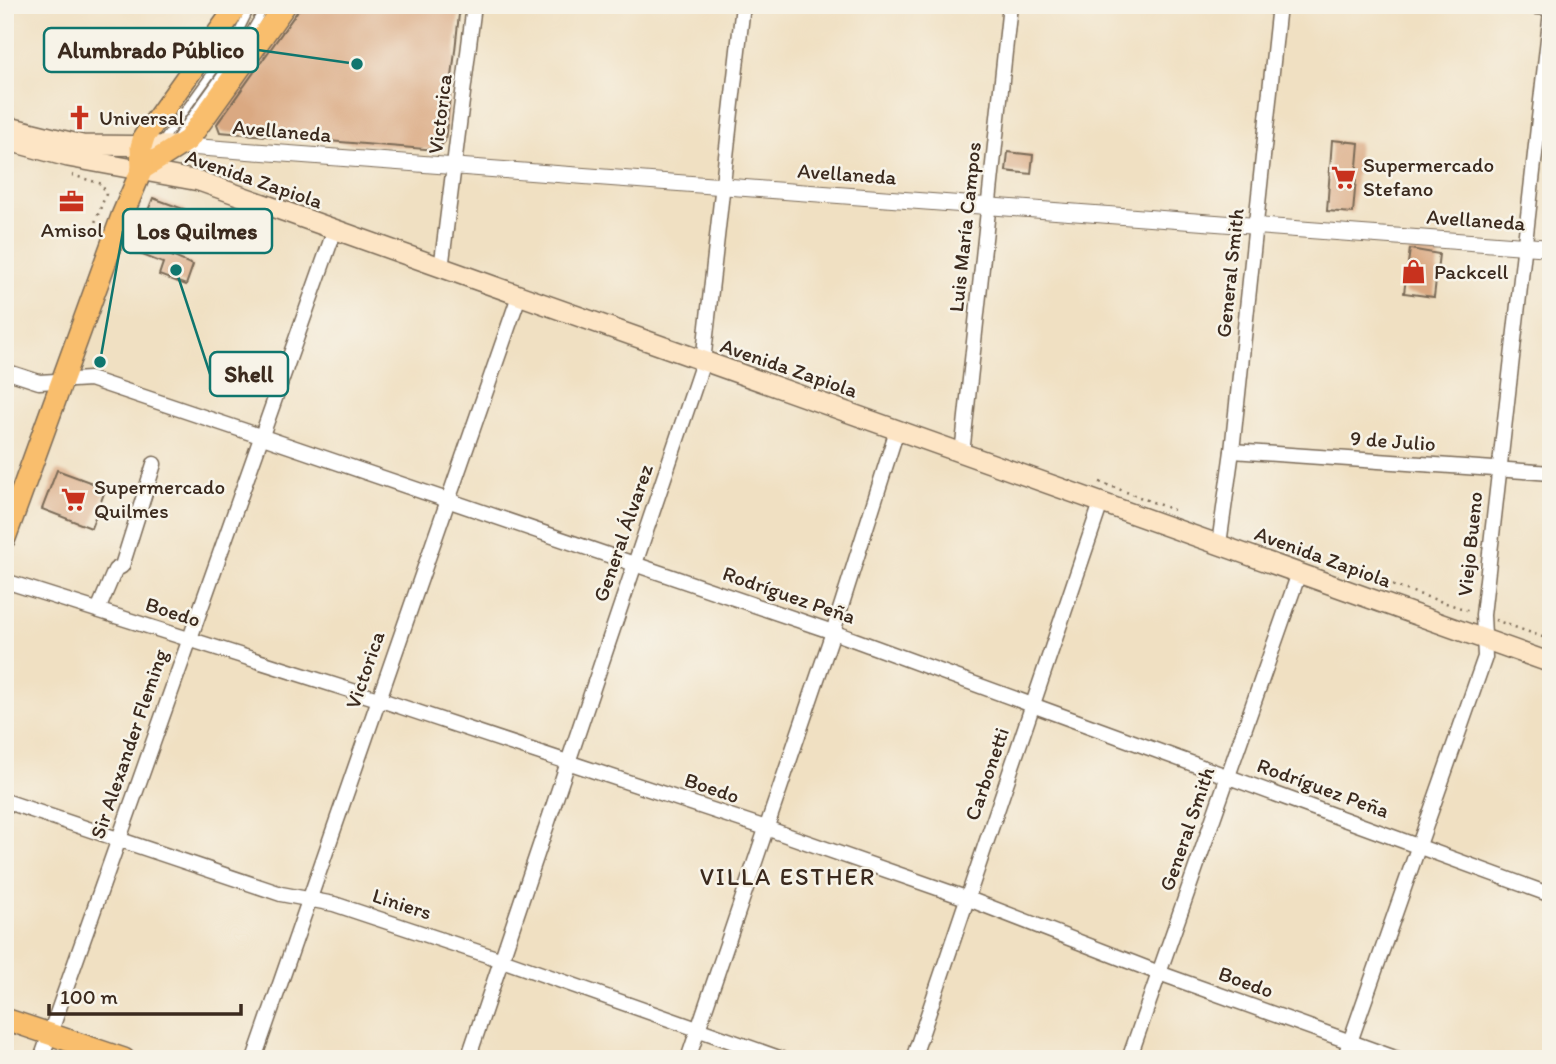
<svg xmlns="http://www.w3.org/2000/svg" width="1556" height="1064" viewBox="0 0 1556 1064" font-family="Itim,sans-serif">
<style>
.building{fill:#daa982}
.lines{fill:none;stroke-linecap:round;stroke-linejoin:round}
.service-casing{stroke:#7a6a57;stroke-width:10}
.minor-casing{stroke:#7a6a57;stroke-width:17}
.tertiary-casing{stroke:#7a6a57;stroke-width:18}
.secondary-casing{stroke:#7a6a57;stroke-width:22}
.primary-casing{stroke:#7a6a57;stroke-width:24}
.path{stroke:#7a6a57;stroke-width:2.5;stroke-dasharray:2 5;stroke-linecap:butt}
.service{stroke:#fff;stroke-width:7}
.minor{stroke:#fff;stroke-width:14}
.tertiary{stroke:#fff;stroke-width:16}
.secondary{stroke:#fde5c5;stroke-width:19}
.primary{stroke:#f9be6d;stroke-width:21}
.labels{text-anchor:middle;stroke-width:5;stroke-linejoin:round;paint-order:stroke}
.street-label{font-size:21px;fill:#3b2a1e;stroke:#f7f3e8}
.poi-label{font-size:21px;fill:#3b2a1e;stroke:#f7f3e8;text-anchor:start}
.quarter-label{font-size:24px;letter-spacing:2px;fill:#3b2a1e;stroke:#f7f3e8}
.leader{fill:none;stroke:#0f766e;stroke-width:2.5}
.callout-dot{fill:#0f766e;stroke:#f7f3e8;stroke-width:2.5}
.callout{fill:#f7f3e8;stroke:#0f766e;stroke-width:2.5}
.callout-label{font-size:23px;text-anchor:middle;font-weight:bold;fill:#3b2a1e}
</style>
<rect width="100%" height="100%" fill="#f7f3e8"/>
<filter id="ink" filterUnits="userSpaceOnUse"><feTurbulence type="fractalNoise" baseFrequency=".0143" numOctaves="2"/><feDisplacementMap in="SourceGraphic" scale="14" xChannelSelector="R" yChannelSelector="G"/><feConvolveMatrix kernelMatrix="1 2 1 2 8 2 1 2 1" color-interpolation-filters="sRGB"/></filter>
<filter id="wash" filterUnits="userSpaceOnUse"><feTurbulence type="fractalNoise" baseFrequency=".00686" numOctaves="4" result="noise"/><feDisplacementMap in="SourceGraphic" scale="28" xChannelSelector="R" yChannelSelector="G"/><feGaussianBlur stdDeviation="1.57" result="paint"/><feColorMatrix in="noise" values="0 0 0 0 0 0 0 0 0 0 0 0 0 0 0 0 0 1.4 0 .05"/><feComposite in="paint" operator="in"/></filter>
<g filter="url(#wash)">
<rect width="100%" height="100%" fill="#f0e0c2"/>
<g id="blocks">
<g class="building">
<polygon points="302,5 460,5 445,141 437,150 220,132 217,124"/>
<polygon points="1332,140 1359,143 1353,213 1327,211"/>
<polygon points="1008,152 1033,155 1031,174 1006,171"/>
<polygon points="153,198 186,210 169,255 193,265 186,285 159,275 163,263 132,251"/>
<polygon points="1410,249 1439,254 1434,297 1404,293"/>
<polygon points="57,470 106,488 91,528 42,509"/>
</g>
</g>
</g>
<g filter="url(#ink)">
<use href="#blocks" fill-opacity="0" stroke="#7a6a57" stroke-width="2"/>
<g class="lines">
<defs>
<g id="service">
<polyline points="176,138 240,49 266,5"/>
<polyline points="162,142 232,45 252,5"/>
</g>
<g id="minor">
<polyline points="1513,5 1551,8"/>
<polyline points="441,269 474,5"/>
<polyline points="5,371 39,382 90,379 260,436 833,632 1551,895"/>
<polyline points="1232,451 1551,473"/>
<polyline points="962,454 1010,5"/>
<polyline points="1219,544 1232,451 1279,5"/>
<polyline points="5,581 378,699 766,828 966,898 1159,973 1398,1059"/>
<polyline points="98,610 115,570 122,566 154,464"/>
<polyline points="5,801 281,894 334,904 502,960 782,1059"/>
<polyline points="41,1059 334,232"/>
<polyline points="254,1059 519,296"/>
<polyline points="468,1059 703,362 743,5"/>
<polyline points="688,1059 833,632 897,430"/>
<polyline points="913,1059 1101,503"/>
<polyline points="1129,1059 1299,573"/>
<polyline points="1344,1059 1485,657 1483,615 1551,12"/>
</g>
<polyline id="tertiary" points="181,146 1551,248"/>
<g id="secondary">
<polyline points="5,126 82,145 181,146"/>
<polyline points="5,140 68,157 199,181 1551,663"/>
</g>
<g id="primary">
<polyline points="142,169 188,140 285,5"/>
<polyline points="5,538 122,216 142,169 141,147 144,137 238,5"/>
<polyline points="5,1019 124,1059"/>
</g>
</defs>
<use href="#service" class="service-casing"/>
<use href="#minor" class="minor-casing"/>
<use href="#tertiary" class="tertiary-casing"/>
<use href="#secondary" class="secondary-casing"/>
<use href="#primary" class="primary-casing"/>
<g class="path">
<polyline points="72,175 102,184 106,194 94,225"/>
<polyline points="1100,482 1176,511"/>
<polyline points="1273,546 1470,611"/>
<polyline points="1495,620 1551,640"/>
</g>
<use href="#service" class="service"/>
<use href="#minor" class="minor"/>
<use href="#tertiary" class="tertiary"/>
<use href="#secondary" class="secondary"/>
<use href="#primary" class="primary"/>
</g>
</g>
<defs>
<symbol id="church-bare" viewBox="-9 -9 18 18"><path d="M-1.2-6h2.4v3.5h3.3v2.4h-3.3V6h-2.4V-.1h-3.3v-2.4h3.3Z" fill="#c8321e" stroke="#f7f3e8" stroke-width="2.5" paint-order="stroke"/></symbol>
<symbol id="supermarket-bare" viewBox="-9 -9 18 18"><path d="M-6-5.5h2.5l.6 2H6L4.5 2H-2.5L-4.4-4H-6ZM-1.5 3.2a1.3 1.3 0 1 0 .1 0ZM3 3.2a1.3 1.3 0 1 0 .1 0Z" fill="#c8321e" stroke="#f7f3e8" stroke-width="2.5" paint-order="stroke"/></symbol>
<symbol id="office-bare" viewBox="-9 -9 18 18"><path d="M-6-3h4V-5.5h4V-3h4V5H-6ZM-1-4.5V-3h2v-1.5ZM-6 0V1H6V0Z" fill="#c8321e" stroke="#f7f3e8" stroke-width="2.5" paint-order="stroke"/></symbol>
<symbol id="shop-bare" viewBox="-9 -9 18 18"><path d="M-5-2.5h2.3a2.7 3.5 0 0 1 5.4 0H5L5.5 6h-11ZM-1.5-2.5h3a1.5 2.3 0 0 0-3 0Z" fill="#c8321e" stroke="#f7f3e8" stroke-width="2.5" paint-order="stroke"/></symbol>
</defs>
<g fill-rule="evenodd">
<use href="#church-bare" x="62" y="100" width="35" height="35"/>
<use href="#supermarket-bare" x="1326" y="160" width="35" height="35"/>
<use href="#office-bare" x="54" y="184" width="35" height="35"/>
<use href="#shop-bare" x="1396" y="254" width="35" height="35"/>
<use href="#supermarket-bare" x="56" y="482" width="35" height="35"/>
</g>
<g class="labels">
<g class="street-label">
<text transform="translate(440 114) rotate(-83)" y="7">Victorica</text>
<text transform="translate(282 131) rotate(5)" y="7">Avellaneda</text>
<text transform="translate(847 174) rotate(4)" y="7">Avellaneda</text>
<text transform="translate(254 179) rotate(19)" y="7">Avenida Zapiola</text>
<text transform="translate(1476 220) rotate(4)" y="7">Avellaneda</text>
<text transform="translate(965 227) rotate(-84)" y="7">Luis María Campos</text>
<text transform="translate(1230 273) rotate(-84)" y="7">General Smith</text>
<text transform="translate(789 368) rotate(19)" y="7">Avenida Zapiola</text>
<text transform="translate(1393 441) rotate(4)" y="7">9 de Julio</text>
<text transform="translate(623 533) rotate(-71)" y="7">General Álvarez</text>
<text transform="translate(1470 544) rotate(-84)" y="7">Viejo Bueno</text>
<text transform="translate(1323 557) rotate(20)" y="7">Avenida Zapiola</text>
<text transform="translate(789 595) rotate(19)" y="7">Rodríguez Peña</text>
<text transform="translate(173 612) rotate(18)" y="7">Boedo</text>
<text transform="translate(365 670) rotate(-71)" y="7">Victorica</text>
<text transform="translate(129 744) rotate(-71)" y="7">Sir Alexander Fleming</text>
<text transform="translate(987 774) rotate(-71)" y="7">Carbonetti</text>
<text transform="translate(712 788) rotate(19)" y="7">Boedo</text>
<text transform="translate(1323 788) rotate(20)" y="7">Rodríguez Peña</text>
<text transform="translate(1187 829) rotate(-71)" y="7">General Smith</text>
<text transform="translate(402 904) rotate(18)" y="7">Liniers</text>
<text transform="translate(1246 982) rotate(20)" y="7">Boedo</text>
</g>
<g class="poi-label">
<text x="99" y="125">Universal</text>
<text x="1363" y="172">Supermercado<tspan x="1363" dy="24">Stefano</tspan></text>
<text x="72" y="237" text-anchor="middle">Amisol</text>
<text x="1434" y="279">Packcell</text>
<text x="94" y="494">Supermercado<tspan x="94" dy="24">Quilmes</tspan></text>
</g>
<g class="quarter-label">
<text x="788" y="885">VILLA ESTHER</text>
</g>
</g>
<path class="leader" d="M357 64L258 50M100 362L123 231M176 270L210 374"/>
<g class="callout-dot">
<circle cx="357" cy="64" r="7"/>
<circle cx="100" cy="362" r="7"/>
<circle cx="176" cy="270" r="7"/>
</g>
<g class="callout">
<rect x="44" y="28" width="214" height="44" rx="7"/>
<rect x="123" y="209" width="149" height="44" rx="7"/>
<rect x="210" y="352" width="78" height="44" rx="7"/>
</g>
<g class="callout-label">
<text x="151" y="58">Alumbrado Público</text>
<text x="197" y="239">Los Quilmes</text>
<text x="249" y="382">Shell</text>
</g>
<rect width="1556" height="1064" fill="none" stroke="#f7f3e8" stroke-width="28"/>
<path d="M49 1004v10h192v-10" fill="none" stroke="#3b2a1e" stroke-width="3.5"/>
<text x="60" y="1004" font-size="21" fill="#3b2a1e" stroke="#f7f3e8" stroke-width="5" paint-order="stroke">100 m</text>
</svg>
